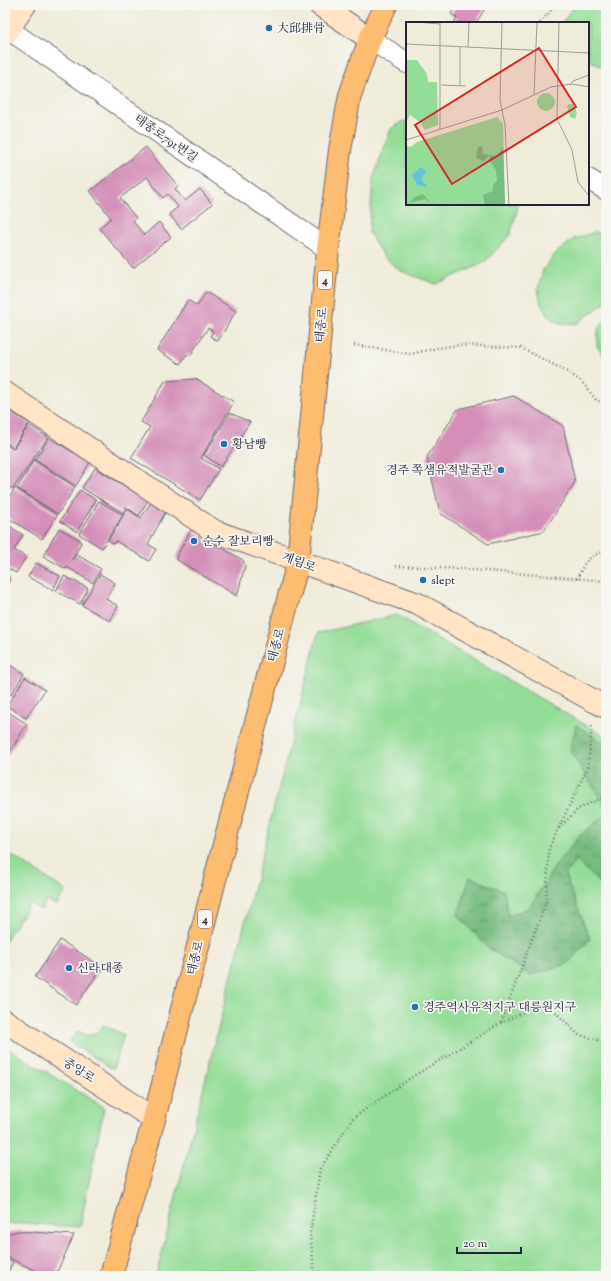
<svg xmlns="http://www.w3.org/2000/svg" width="611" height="1281" viewBox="0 0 611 1281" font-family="'Sorts Mill Goudy','Noto Serif KR',serif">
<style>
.green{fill:#94dd98;stroke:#5b806a}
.forest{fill:url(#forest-crowns);stroke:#4c6f5e}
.building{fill:#d48fb9}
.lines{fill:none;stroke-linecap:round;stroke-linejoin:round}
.street-casing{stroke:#6a6973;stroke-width:22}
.secondary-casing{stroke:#6a6973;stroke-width:24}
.primary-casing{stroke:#6a6973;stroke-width:24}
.path{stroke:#6a6973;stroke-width:2.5;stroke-dasharray:1 3;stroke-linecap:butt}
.street{stroke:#fff;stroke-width:20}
.secondary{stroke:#ffe4c6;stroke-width:22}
.primary{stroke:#febc70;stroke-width:22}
.poi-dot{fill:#1f6fb2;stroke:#f6f6f2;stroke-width:1.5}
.labels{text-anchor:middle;stroke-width:3.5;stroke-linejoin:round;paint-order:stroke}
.shield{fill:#f6f6f2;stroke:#626272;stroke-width:1}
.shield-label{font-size:11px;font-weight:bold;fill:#22223b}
.poi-label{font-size:12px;fill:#22223b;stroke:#f6f6f2;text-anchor:start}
.street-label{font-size:12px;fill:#22223b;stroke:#f6f6f2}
.inset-road{fill:none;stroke:#9e9b9a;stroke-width:1}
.view{fill:#d62828;fill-opacity:0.15;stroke:#d62828;stroke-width:2}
.inset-edge{fill:none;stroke:#22223b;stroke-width:2}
</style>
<defs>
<pattern id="forest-crowns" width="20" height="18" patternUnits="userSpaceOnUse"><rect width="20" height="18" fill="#77bc80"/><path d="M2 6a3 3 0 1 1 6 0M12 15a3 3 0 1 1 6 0" fill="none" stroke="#61986a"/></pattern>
</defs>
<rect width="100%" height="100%" fill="#f6f6f2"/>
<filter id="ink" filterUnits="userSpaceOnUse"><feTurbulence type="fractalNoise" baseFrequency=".025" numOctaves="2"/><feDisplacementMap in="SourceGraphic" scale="8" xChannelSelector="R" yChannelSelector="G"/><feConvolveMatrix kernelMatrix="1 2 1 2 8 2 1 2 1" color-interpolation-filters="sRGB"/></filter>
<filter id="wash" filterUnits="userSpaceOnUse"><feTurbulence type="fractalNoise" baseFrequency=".012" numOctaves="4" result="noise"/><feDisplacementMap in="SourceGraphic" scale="16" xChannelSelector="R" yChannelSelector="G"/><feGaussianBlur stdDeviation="0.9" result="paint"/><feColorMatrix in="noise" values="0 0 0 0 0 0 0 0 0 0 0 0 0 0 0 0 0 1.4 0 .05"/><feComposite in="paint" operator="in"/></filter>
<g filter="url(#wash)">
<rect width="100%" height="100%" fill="#f0ecda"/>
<g class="green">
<polygon points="582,5 596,9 606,13 606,70 592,61 588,62 588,23 562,23 571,10"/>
<polygon points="407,121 407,204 518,204 518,207 510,235 484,263 436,284 401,271 384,257 369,233 373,179 391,129 401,122"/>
<polygon points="595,232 606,237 606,302 576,324 559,323 548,316 541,304 538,289 543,270 555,254 574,239"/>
<polygon points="606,318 606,360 597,346 598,330"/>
<polygon points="397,615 606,737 606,1276 156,1276 318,633"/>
<polygon points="5,851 66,891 56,906 47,900 41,910 30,903 5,941"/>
<polygon points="103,1025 124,1035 113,1069 69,1042 78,1031 88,1036 98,1032"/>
<polygon points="5,1047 104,1107 80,1227 22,1223 5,1225"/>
</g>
<g class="forest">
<polygon points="576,725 606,744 606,807 570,751"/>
<polygon points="606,814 606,886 603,887 576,860 565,875 590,939 567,964 530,975 487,947 458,915 470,877 504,891 508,916 529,908 557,863 578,837"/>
</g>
<g id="blocks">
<g class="building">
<polygon points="456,5 487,5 476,23 454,23 457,18 451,14"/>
<polygon points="146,147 178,186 175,189 185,201 200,189 212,204 181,229 169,214 178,207 168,194 163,198 147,177 120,198 136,218 133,221 144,235 159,222 171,237 133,268 99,228 111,218 90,191"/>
<polygon points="206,292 236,311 218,341 210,336 213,331 208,328 190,356 187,354 180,364 157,350 188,300 197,306"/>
<polygon points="196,379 234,402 201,458 219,469 200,500 131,458 150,427 141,422 165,381"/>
<polygon points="514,396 563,426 575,482 544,531 488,544 440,513 427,457 458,409"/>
<polygon points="5,408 29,423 13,448 5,442"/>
<polygon points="230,413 250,422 221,467 204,455"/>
<polygon points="29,425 48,437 13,489 5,484 5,444 13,449"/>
<polygon points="49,438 90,462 76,486 35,460"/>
<polygon points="34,460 75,487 58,514 17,488"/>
<polygon points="95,468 148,500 139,516 126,507 123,513 82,488"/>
<polygon points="15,488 57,515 42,539 5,516 5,505"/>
<polygon points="80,490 96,500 77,532 60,521"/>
<polygon points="99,501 123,515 102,548 79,534"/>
<polygon points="151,502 166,511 148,544 156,549 149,561 116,541 114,544 108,540 117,526 118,527 119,525 118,524 127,509 141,518"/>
<polygon points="5,523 23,535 14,550 26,557 16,573 5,567"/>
<polygon points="59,528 80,540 81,543 72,560 76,554 101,569 93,583 67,567 66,569 43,556"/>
<polygon points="191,530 243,560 245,566 237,596 177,560 176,557"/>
<polygon points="36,563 60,576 53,590 28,577"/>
<polygon points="100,574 115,583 106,599 118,606 110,621 82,605"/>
<polygon points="64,576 88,588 80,604 56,591"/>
<polygon points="5,577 10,579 5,589"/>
<polygon points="5,662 24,674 11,695 5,691"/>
<polygon points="25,677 45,690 26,718 7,706"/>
<polygon points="5,710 27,724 5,760"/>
<polygon points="60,940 102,967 76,1005 35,977"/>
<polygon points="18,1231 74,1235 55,1276 47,1276 5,1256 5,1234"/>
<polygon points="5,1258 13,1262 6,1276 5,1276"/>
</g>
</g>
</g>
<g filter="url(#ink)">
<use href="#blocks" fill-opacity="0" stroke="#6a6973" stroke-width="1"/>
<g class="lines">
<defs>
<g id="street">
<polyline points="5,27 328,249"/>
<polyline points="370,39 407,63"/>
<polyline points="588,179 606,190"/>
</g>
<g id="secondary">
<polyline points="320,5 370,39"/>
<polyline points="5,34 25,5"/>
<polyline points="5,393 214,531 418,604 594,701 606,707"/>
<polyline points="5,1021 154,1119"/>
</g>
<polyline id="primary" points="111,1276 154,1119 221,856 298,562 328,249 340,150 350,95 370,39 386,5"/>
</defs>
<use href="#street" class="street-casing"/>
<use href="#secondary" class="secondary-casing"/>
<use href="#primary" class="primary-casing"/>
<g class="path">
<polyline points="540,23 556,5"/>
<polyline points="354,345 411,354 437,348 460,345 521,348 568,372 582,382 596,400 606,404"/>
<path d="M 396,566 C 466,568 536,575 606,581"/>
<path d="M 577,579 C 586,559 586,559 606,550"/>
<polyline points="559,828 578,809 606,796"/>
<polyline points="501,1022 546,902 549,848 588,767 592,724"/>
<polyline points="315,1276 310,1234 320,1169 353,1118 412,1077 501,1023 545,1002 579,1035 606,1042"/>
</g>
<use href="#street" class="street"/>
<use href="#secondary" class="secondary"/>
<use href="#primary" class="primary"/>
</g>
</g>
<g class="poi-dot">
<circle cx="269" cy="28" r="4"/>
<circle cx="224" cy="444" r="4"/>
<circle cx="501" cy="470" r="4"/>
<circle cx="194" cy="541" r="4"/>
<circle cx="423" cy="580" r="4"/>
<circle cx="69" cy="968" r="4"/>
<circle cx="415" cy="1007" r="4"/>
</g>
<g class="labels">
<g class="shield">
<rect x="318" y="271" width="14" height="18" rx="3"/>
<rect x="198" y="910" width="14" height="18" rx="3"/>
</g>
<g class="shield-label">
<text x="325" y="284">4</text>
<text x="205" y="923">4</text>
</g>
<g class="poi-label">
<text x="277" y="32">大邱排骨</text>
<text x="232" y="448">황남빵</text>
<text x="493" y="474" text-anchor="end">경주 쪽샘유적발굴관</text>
<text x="202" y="545">순수 잘보리빵</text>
<text x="431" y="584">slept</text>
<text x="77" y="972">신라대종</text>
<text x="423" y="1011">경주역사유적지구 대릉원지구</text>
</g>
<g class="street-label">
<text transform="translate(166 138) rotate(35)" y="4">태종로791번길</text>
<text transform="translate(321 325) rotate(-85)" y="4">태종로</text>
<text transform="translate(299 562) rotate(20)" y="4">계림로</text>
<text transform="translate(276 645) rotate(-75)" y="4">태종로</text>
<text transform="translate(195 958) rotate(-76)" y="4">태종로</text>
<text transform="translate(79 1070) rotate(33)" y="4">중앙로</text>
</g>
</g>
<g transform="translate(406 22)">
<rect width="183" height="183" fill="#f0ecda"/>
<path d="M 0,38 L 11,38 L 21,52 L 22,60 L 31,60 L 32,103 L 19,108 L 14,100 L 4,93 L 0,101 ZM131 80a9 9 0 1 1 18 0a9 9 0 1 1-18 0ZM 163,82 L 167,82 L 171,91 L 169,97 L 164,95 L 161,84 ZM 91,95 L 97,101 L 99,183 L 0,183 L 0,124 L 5,125 L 11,120 Z" fill="#94dd98"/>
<path d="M 76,124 L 77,132 L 91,134 L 97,125 L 99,183 L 79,183 L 77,173 L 87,169 L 87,163 L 91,159 L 90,148 L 83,138 L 84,133 L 77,139 L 70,136 L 72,125 ZM 17,172 L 26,183 L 19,177 L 4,181 L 8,175 Z" fill="#77bc80"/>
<path d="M 15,145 L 20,149 L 15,158 L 22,165 L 11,163 L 6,153 Z" fill="#62c2e0"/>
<path class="inset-road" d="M 10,0 L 34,2M 96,0 L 94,78 L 99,103 L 103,183M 153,0 L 151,97 L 166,128 L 172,160 L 183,174M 0,22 L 183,31M 62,25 L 63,0M 35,63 L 60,64M 164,63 L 167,59 L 183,53M 54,64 L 54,25M 128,72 L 131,0M 34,108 L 34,0M 0,118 L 96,88 L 145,65 L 166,62 L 183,65"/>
<path class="view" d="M 133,26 L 170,85 L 46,162 L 9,103 Z"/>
<rect width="183" height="183" class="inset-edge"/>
</g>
<rect width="611" height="1281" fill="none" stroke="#f6f6f2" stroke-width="20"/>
<path d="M457 1247v6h64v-6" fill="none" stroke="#22223b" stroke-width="2"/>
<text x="463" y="1247" font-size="12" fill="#22223b" stroke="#f6f6f2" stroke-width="3" paint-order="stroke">20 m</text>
</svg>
